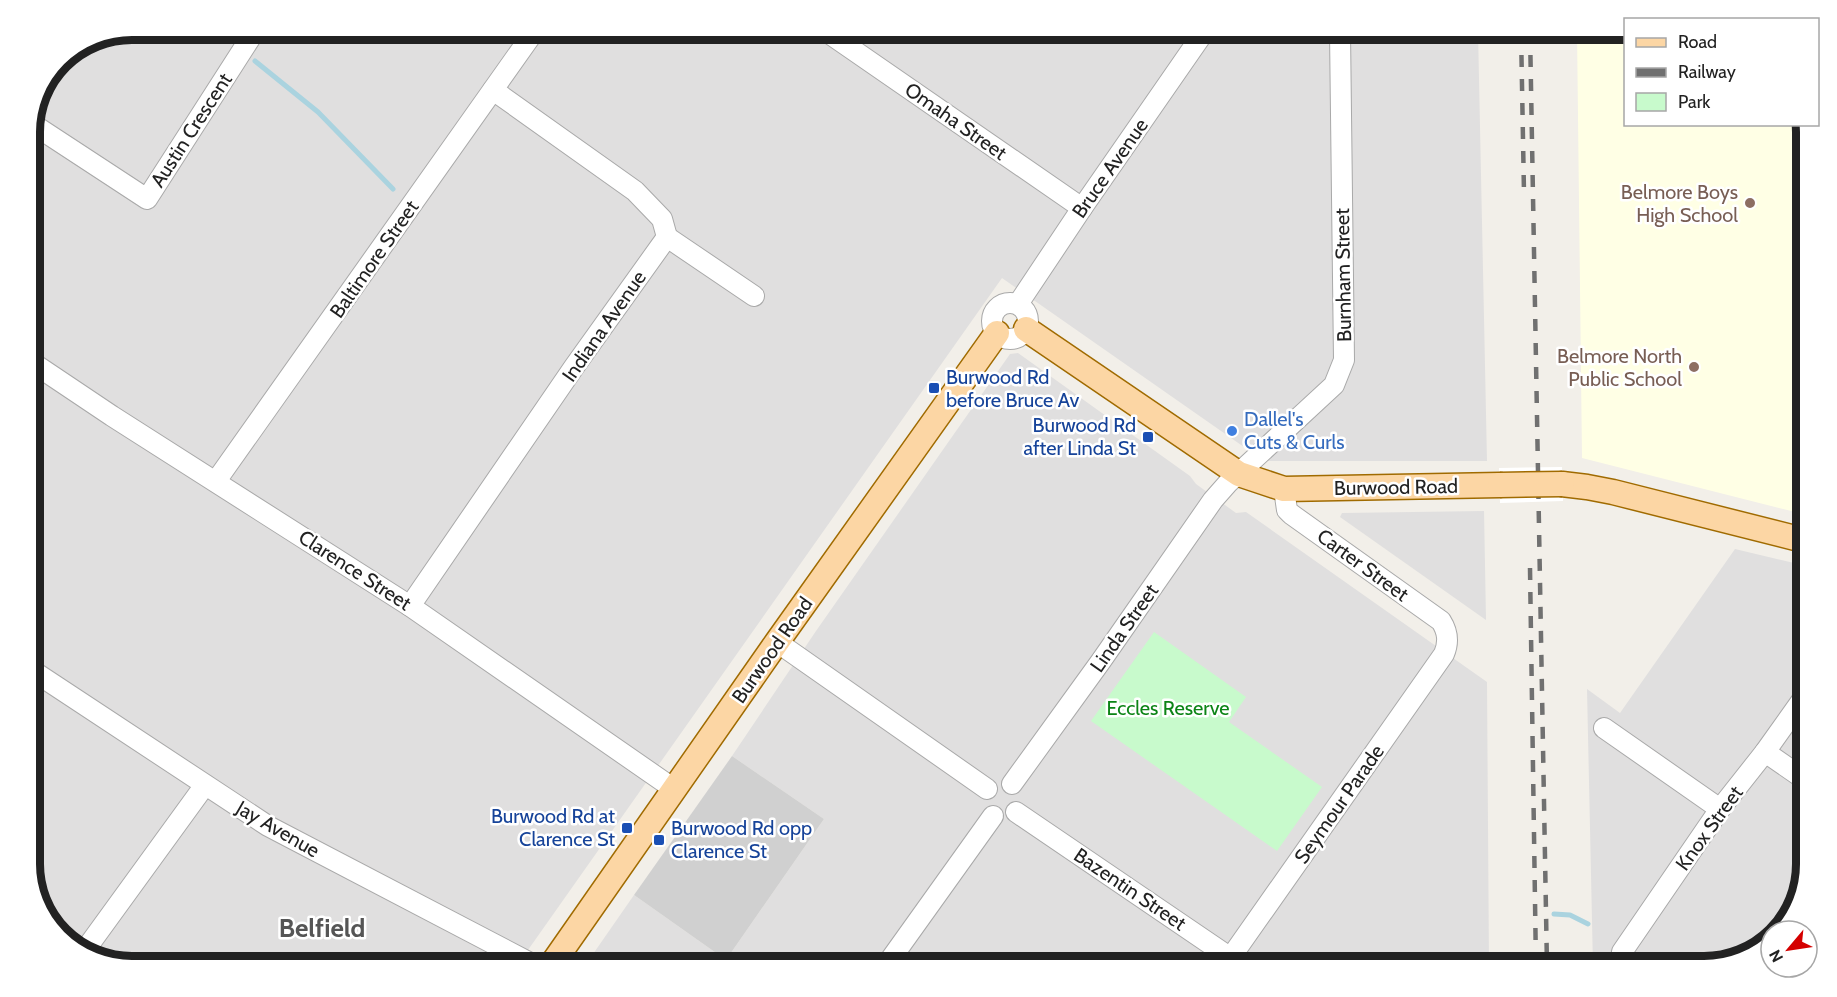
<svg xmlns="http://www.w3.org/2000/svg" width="1837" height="997" viewBox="0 0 1837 997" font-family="Cabin,sans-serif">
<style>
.residential{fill:#e0dfdf}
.education{fill:#ffffe5}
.religious{fill:#d0d0d0}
.park{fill:#c8facc}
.pier{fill:#fff}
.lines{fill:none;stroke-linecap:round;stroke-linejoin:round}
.stream{stroke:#aad3df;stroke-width:5}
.minor-casing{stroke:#a9a9a9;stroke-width:22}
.major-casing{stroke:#a06b00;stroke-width:27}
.minor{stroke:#fff;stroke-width:20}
.major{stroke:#fcd6a4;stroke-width:24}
.rail{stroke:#707070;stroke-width:4.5;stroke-dasharray:12 12;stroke-linecap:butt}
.major-bridge-casing{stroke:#a06b00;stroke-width:27;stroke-linecap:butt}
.major-bridge{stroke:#fcd6a4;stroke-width:24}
.education-dot{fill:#8d6e63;stroke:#fff;stroke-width:2}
.transit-dot{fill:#1a4fb4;stroke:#fff;stroke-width:2}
.shop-dot{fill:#3f7fe0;stroke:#fff;stroke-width:2}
.labels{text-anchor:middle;stroke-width:5;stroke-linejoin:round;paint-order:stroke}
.street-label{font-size:20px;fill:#222;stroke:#fff}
.education-label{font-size:20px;fill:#785e54;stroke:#fff;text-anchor:end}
.transit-label{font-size:20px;fill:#164399;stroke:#fff;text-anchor:start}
.shop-label{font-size:20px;fill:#366cbe;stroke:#fff;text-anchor:start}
.park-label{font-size:20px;fill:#0c8416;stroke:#fff}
.district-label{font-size:26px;font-weight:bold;fill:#555;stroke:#fff}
.rim{fill:none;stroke:#222;stroke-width:8}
</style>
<rect width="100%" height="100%" fill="#f2efe9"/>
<g class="residential">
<polygon points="1478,31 1487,461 1264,461 1002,278 516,967 132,967 87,956 47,922 30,872 30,126 60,60 93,38"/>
<polygon points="1018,353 1190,476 1196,484 1236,513 1246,512 1487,682 1489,967 584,967 634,895 726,960 824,819 732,756 816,631 1010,354"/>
<polygon points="1484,511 1486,620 1340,517 1342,513"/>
<polygon points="1735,549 1807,566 1807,865 1796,910 1777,931 1771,931 1771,937 1756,953 1705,967 1593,967 1587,689 1620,713"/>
</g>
<polygon class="education" points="1625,30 1626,124 1806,125 1807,515 1582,458 1577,31"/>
<polygon class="religious" points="732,756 824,819 726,960 634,895"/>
<polygon class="park" points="1154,632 1246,697 1229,722 1322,787 1277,851 1091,721"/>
<polygon class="pier" points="1562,467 1563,501 1500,503 1499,468"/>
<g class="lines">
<g class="stream">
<polyline points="225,37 230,41"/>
<polyline points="255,61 318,112 393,189"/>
<polyline points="1554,914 1570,915 1588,924"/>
</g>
<defs>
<g id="minor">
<polyline points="830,34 1082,208"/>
<polyline points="31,123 147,199 251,37"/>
<polyline points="667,237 754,296"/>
<circle cx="1010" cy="321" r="18"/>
<polyline points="1018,304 1082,208 1204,32"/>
<polyline points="30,361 112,416 410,606 674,789"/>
<polyline points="216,481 531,36"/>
<polyline points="410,606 574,367 667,237 662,219 635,191 493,90"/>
<polyline points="777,642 987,789"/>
<polyline points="30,669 268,826 538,967"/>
<polyline points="1604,728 1720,809"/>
<polyline points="1765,752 1807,781"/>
<polyline points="1012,784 1101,661 1213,500 1228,483 1334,385 1344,360 1340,32"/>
<polyline points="1016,812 1244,967"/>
<polyline points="83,953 205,785"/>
<polyline points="885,967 993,816"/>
<path d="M 1224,967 L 1444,654 C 1449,642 1448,632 1441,621 L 1291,514 L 1287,510 L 1284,489"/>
<polyline points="1620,967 1622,952 1720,809 1765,752 1807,693"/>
</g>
<g id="major">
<polyline points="1026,329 1239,474 1284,489 1500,485"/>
<polyline points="1562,484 1587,487 1613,492 1807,541"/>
<polyline points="550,967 777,642 997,333"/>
</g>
</defs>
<use href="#minor" class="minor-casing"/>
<use href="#major" class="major-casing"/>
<use href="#minor" class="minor"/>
<use href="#major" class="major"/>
<g class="rail">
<polyline points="1521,31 1524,193"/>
<polyline points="1530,31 1547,967"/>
<polyline points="1530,568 1536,967"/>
</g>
<defs>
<polyline id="major-bridge" points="1500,485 1562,484"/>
</defs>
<use href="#major-bridge" class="major-bridge-casing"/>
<use href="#major-bridge" class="major-bridge"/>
</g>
<g class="education-dot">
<circle cx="1750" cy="203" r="6"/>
<circle cx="1694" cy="367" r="6"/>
</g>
<g class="transit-dot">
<rect x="928" y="382" width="12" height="12" rx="3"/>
<rect x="1142" y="431" width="12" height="12" rx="3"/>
<rect x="621" y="822" width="12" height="12" rx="3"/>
<rect x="653" y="834" width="12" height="12" rx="3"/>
</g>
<circle class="shop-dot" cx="1232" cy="431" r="6"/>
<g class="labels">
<g class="street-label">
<text transform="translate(956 121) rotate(35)" y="7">Omaha Street</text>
<text transform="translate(191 130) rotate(-57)" y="7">Austin Crescent</text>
<text transform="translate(1110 168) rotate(-55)" y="7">Bruce Avenue</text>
<text transform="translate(374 259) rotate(-55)" y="7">Baltimore Street</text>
<text transform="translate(1343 275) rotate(-91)" y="7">Burnham Street</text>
<text transform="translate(604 326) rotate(-55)" y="7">Indiana Avenue</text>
<text transform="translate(1396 487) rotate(-1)" y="7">Burwood Road</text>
<text transform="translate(1363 565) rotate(36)" y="7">Carter Street</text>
<text transform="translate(355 570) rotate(33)" y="7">Clarence Street</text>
<text transform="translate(1124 628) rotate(-55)" y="7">Linda Street</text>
<text transform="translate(772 650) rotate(-55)" y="7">Burwood Road</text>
<text transform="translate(1339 804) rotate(-55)" y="7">Seymour Parade</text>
<text transform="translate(1709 828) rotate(-54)" y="7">Knox Street</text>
<text transform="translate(278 829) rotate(30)" y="7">Jay Avenue</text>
<text transform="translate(1130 889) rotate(34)" y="7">Bazentin Street</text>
</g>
<g class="education-label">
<text x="1738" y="199">Belmore Boys<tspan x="1738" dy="23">High School</tspan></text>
<text x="1682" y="363">Belmore North<tspan x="1682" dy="23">Public School</tspan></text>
</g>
<g class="transit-label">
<text x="946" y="384">Burwood Rd<tspan x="946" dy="23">before Bruce Av</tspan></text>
<text x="1136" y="432" text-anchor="end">Burwood Rd<tspan x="1136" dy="23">after Linda St</tspan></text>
<text x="615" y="823" text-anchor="end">Burwood Rd at<tspan x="615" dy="23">Clarence St</tspan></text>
<text x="671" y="835">Burwood Rd opp<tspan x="671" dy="23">Clarence St</tspan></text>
</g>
<g class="shop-label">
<text x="1244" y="426">Dallel's<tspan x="1244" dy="23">Cuts &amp; Curls</tspan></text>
</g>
<g class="park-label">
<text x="1168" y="715">Eccles Reserve</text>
</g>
<g class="district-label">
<text x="322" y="937">Belfield</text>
</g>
</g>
<path d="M0 0H1837V997H0ZM132 40H1704A92 92 0 0 1 1796 132V864A92 92 0 0 1 1704 956H132A92 92 0 0 1 40 864V132A92 92 0 0 1 132 40Z" fill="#fff" fill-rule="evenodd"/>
<path class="rim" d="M132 40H1704A92 92 0 0 1 1796 132V864A92 92 0 0 1 1704 956H132A92 92 0 0 1 40 864V132A92 92 0 0 1 132 40Z"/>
<rect x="1624" y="18" width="195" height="108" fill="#ffffff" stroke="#a7a7a7" stroke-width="1.5"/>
<rect x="1636" y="38" width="30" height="9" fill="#fcd6a4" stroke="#a7a7a7" stroke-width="1.5"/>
<text x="1678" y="48" font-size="18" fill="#222222">Road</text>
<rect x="1636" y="68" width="30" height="9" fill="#707070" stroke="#a7a7a7" stroke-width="1.5"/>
<text x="1678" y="78" font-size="18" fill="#222222">Railway</text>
<rect x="1636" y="93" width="30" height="18" fill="#c8facc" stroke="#a7a7a7" stroke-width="1.5"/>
<text x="1678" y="108" font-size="18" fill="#222222">Park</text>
<g transform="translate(1789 949) rotate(241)"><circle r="28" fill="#ffffff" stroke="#a7a7a7" stroke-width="1.5"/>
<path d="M0-4.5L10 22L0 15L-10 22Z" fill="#d40000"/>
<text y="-9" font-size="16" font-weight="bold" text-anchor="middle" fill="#222222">N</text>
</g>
</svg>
